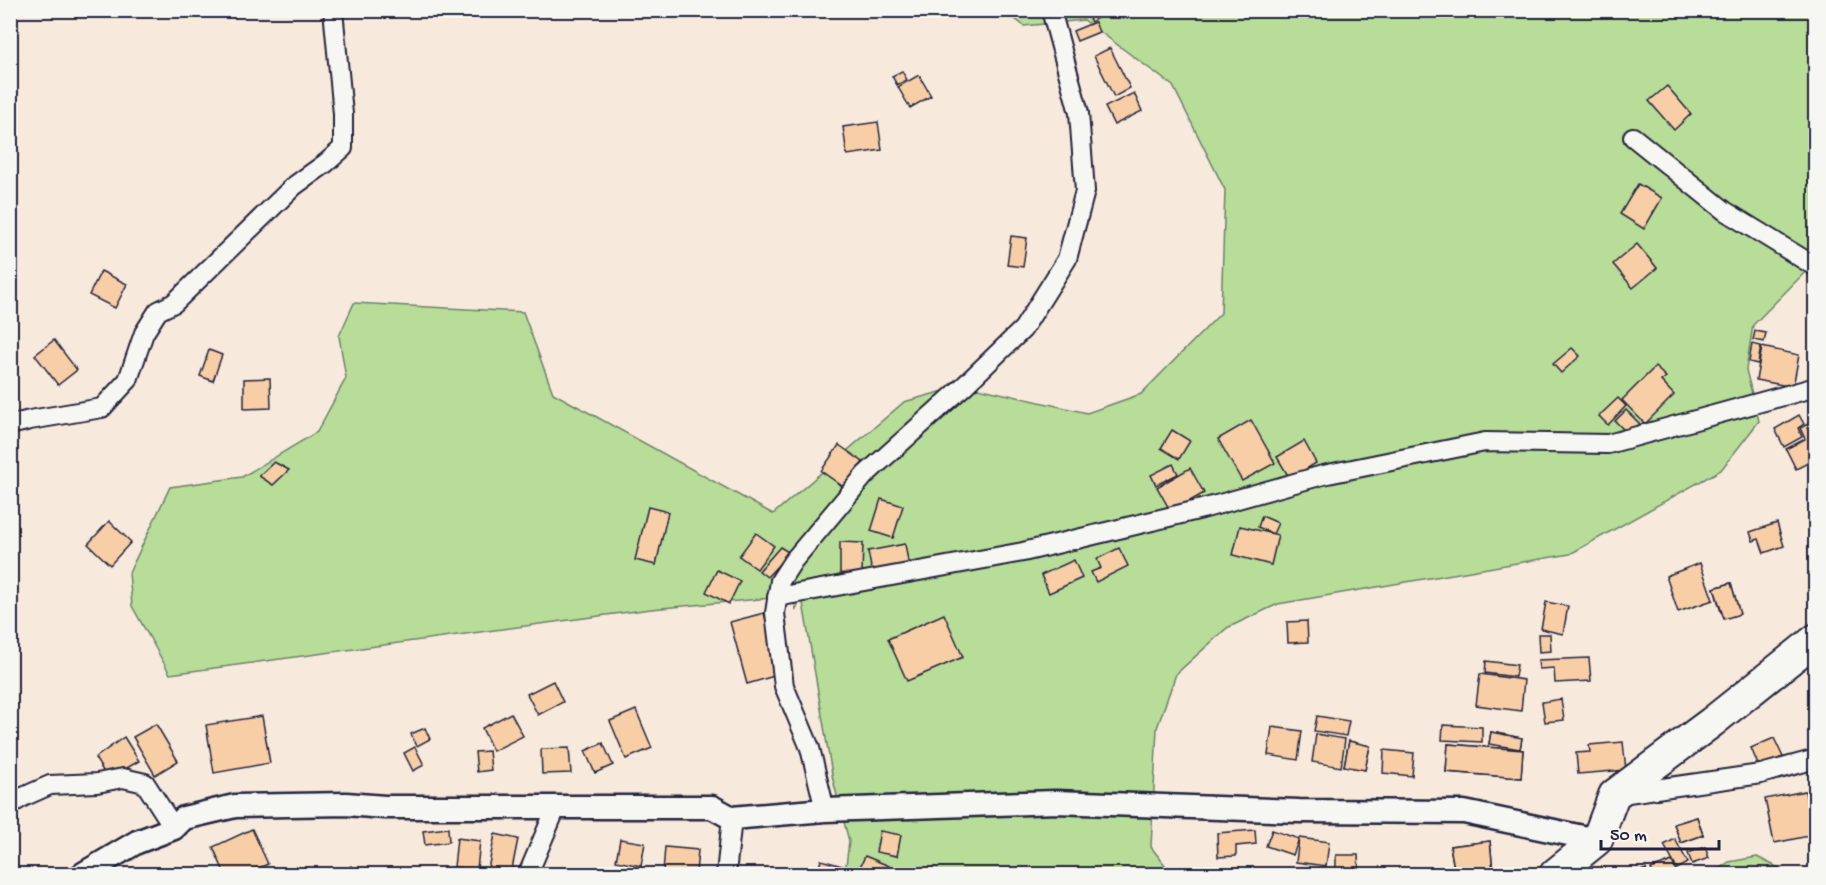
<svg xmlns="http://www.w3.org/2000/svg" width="1826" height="885" viewBox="0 0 1826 885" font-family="'Gochi Hand',sans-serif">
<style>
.green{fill:#b7dd98;stroke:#6c806a;stroke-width:1.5}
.building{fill:#f8cea7;stroke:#22223b;stroke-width:1.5}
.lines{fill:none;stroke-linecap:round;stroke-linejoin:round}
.minor-casing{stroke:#22223b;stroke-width:22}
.tertiary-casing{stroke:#22223b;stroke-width:27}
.trunk-casing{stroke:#22223b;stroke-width:34}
.minor{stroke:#f6f6f2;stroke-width:18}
.tertiary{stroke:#f6f6f2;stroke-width:22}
.trunk{stroke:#f6f6f2;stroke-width:30}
</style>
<rect width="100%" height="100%" fill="#f7eadc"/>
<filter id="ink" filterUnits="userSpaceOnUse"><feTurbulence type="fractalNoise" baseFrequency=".0167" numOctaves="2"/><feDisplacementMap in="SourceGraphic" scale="12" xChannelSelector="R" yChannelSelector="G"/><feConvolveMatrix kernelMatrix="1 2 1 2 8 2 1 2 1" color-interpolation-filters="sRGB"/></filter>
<g filter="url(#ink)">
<g class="green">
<polygon points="1005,11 1815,11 1815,262 1753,325 1746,370 1759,421 1721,470 1570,554 1278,604 1227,628 1176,674 1157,728 1151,847 1172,874 845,874 849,841 833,780 802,597 796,609 793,596 651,609 170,674 132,606 129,573 170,487 242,477 317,432 346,378 339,336 354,303 523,312 553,393 773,514 904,402 965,385 1087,413 1141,394 1221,313 1225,190 1173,86 1084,20 1024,26"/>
<polygon points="1757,857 1785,871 1787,874 1711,874 1729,862"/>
</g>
<g class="building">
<polygon points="1084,10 1096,10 1100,16 1091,22"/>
<polygon points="1095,22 1099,32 1077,41 1073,31"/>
<polygon points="1110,48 1130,88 1114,97 1094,56"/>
<polygon points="902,71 907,80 897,85 892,76"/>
<polygon points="919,75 931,96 910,108 898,87"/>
<polygon points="1667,86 1691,114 1674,130 1649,101"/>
<polygon points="1134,93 1142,111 1114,125 1105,107"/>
<polygon points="878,122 882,150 847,155 843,127"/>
<polygon points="1638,184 1662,198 1644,229 1620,214"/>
<polygon points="1011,236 1027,238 1023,267 1007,265"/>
<polygon points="1637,244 1657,268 1633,288 1613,264"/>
<polygon points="101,271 127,284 115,308 89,295"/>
<polygon points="1755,331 1766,333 1764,342 1753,340"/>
<polygon points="54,340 77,370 58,385 35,355"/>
<polygon points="1752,344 1761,346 1758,364 1749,362"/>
<polygon points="1762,347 1799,355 1793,387 1756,380"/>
<polygon points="1572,348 1580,356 1561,373 1553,364"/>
<polygon points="209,350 222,355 213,381 200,376"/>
<polygon points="1655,367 1666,377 1661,381 1674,395 1645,424 1622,400"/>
<polygon points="270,378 271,408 244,409 244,379"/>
<polygon points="1618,398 1626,406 1608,425 1599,416"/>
<polygon points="1626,410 1641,425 1630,436 1615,421"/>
<polygon points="1799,415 1804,424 1798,428 1802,437 1784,447 1775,429"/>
<polygon points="1251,420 1275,463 1242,481 1218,439"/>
<polygon points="1816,420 1816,459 1796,469 1786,449 1805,439 1800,428"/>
<polygon points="1172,430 1190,441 1179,459 1161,448"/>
<polygon points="1304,441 1316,463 1290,479 1277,457"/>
<polygon points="839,445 863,462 845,488 821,471"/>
<polygon points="274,462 289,470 273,485 259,476"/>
<polygon points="1173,464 1178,474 1156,485 1151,475"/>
<polygon points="1190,468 1204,493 1171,512 1157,487"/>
<polygon points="881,499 903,506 893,538 871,531"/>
<polygon points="648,507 668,512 656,565 635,560"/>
<polygon points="1262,516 1278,523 1273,534 1258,527"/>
<polygon points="109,521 131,542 110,565 88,544"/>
<polygon points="1777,523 1784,546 1764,553 1759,539 1753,541 1750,532"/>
<polygon points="1240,526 1278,535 1271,565 1233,555"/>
<polygon points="756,533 774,546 757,569 739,556"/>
<polygon points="840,542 863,543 862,574 840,573"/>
<polygon points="905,544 909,567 872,573 868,551"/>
<polygon points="780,547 798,558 790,567 781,562 767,577 759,571"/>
<polygon points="1119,548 1128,566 1096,582 1091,572 1101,568 1097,559"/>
<polygon points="1074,560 1082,578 1049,593 1041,575"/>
<polygon points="1700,563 1713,600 1678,612 1666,576"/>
<polygon points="717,570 740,581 729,604 706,592"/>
<polygon points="1731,583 1738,607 1721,612 1714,588"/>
<polygon points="1731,583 1740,614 1724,619 1714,588"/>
<polygon points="1546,602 1568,606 1563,634 1541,629"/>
<polygon points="764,613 781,674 747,684 730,622"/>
<polygon points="944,614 963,657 907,681 888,639"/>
<polygon points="1307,621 1308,642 1288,643 1287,622"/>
<polygon points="1538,634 1550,634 1551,651 1539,652"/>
<polygon points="1589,658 1591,681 1555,683 1554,668 1539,669 1538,660"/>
<polygon points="1486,661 1517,665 1515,677 1485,673"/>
<polygon points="1480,674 1524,680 1521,711 1476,705"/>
<polygon points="553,681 563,702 538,715 527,694"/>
<polygon points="1561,699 1564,720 1545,722 1542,702"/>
<polygon points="636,710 652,748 626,759 610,721"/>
<polygon points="511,713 523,736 493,751 482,728"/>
<polygon points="262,716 270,763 214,773 206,725"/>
<polygon points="1317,716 1349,721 1346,736 1314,731"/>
<polygon points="156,724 178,761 155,775 133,737"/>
<polygon points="1443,725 1482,727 1482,742 1442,740"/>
<polygon points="1272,727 1302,731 1298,760 1268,755"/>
<polygon points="425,728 430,739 417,746 411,734"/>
<polygon points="1491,732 1522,738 1520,749 1489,744"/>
<polygon points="1491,732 1522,738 1520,749 1489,744"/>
<polygon points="1316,734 1345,739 1341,767 1312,762"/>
<polygon points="124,737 139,761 108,779 95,758"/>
<polygon points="1774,738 1783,757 1759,767 1751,748"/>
<polygon points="1349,741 1370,746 1365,770 1344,766"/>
<polygon points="1349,741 1370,746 1365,770 1344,766"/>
<polygon points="1623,742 1626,770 1578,774 1576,753 1590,752 1589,745"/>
<polygon points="603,743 613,765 595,773 585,751"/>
<polygon points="1448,744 1523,750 1521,778 1446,772"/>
<polygon points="1448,744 1523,750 1521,778 1446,772"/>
<polygon points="415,747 424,765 413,771 404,753"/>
<polygon points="569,748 571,773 542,774 541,749"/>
<polygon points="1384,750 1414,753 1412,776 1383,773"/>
<polygon points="489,751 491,770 477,772 475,752"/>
<polygon points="10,757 18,771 10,775"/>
<polygon points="1816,785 1816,799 1810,800 1809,786"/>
<polygon points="1805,791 1814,835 1774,843 1765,799"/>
<polygon points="1697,817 1703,835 1681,843 1674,824"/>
<polygon points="1697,817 1703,835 1681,843 1674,824"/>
<polygon points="448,828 449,842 425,845 423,831"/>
<polygon points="252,829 268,864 245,874 225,874 213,847"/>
<polygon points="1255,830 1256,844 1236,846 1236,856 1218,857 1217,833"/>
<polygon points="1272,830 1299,839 1293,855 1266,846"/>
<polygon points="880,831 901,835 897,856 876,852"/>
<polygon points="495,834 518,839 511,874 487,874"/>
<polygon points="457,838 480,841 477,869 454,867"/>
<polygon points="1299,838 1329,842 1326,866 1296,862"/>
<polygon points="620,839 645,843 641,866 616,861"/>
<polygon points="1675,839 1688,863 1677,869 1664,845"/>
<polygon points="1490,841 1493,871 1455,874 1450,846"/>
<polygon points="1490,841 1493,871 1455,874 1450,846"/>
<polygon points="665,847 698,850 696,874 663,872"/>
<polygon points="1705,847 1709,858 1692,864 1688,853"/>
<polygon points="1336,855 1358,855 1359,874 1336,874"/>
<polygon points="865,856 889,866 885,874 857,874"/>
<polygon points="821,860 846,867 844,874 817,874"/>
<polygon points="1672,861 1677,874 1653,874 1651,869"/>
<polygon points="351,866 358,874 340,874"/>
<polygon points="621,866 651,874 619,874"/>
<polygon points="1325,867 1327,874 1293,874"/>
<polygon points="1646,869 1648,874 1635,874 1635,873"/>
<polygon points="557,870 575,874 556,874"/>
</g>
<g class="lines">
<defs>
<g id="minor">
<polyline points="1633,137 1725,211 1816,267"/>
<polyline points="10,425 30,420 102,408 128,380 144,333 158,311 174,303 294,186 326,163 343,148 343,114 333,10"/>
<polyline points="777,597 1023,552 1202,509 1323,475 1485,442 1608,444 1816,387"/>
<polyline points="1621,794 1761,774 1816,759"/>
<polyline points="10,805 23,797 50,785 97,783 123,778 145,783 174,828"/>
<polyline points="825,810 810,748 784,686 775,613 780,581 793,561 865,475 965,385 1023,329 1067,259 1085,191 1079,113 1051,10"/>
<polyline points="528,874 556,808"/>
<polyline points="726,874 732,818"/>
</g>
<polyline id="tertiary" points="83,874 137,842 174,828 184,818 235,806 346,804 385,807 712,807 732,818 825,810 1056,802 1299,811 1464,812 1597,840"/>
<polyline id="trunk" points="1555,874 1597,840 1614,795 1712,722 1816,639"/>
</defs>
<use href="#minor" class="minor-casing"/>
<use href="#tertiary" class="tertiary-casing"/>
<use href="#trunk" class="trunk-casing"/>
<use href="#minor" class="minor"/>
<use href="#tertiary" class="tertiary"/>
<use href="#trunk" class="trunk"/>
</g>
</g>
<rect width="1826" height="885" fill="none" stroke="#f6f6f2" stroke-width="36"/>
<rect x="18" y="18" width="1790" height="849" fill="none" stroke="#22223b" stroke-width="2" filter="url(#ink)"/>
<path d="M1601 840v9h118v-9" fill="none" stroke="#22223b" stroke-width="3"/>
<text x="1610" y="840" font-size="18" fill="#22223b" stroke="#f6f6f2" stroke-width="4.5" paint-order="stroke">50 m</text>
</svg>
